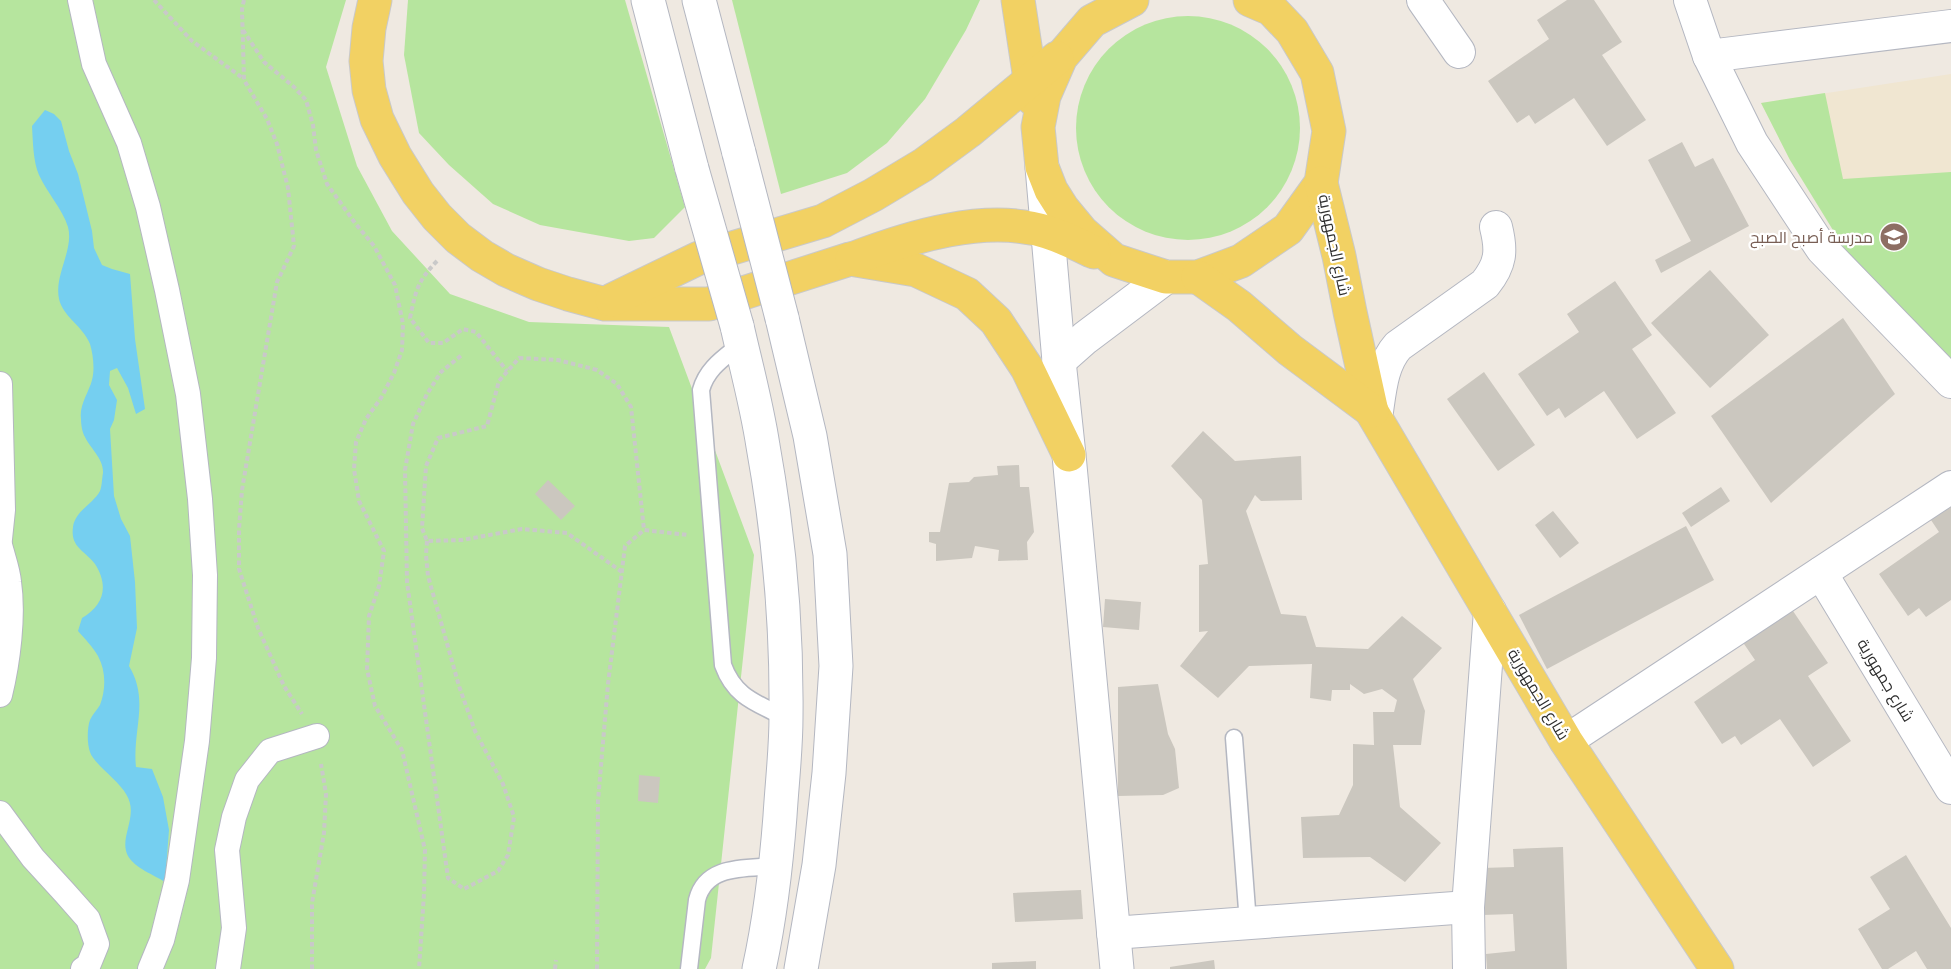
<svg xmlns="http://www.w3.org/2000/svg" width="1951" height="969" font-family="Raleway,Cairo,sans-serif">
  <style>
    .education { fill: #f0e6d1 }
    .green { fill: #b6e59e }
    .water { fill: #75cff0 }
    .building { fill: #cbc7bf }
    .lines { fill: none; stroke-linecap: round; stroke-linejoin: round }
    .service-casing { stroke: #b4b7c1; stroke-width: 19 }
    .pedestrian-casing { stroke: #b4b7c1; stroke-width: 26 }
    .minor-casing { stroke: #b4b7c1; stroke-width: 34 }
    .tertiary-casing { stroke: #b4b7c1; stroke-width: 35 }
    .secondary-casing { stroke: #b4b7c1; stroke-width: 35 }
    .primary-casing { stroke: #c9c9c9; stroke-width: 35 }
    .path { stroke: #c9c9c9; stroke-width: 4; stroke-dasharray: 4.5 3; stroke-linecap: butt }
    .service { stroke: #fff; stroke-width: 16 }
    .pedestrian { stroke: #fff; stroke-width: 24 }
    .minor { stroke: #fff; stroke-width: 32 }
    .tertiary { stroke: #fff; stroke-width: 33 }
    .secondary { stroke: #fff; stroke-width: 33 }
    .primary { stroke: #f2d163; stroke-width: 33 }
    .secondary-bridge-casing { stroke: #b4b7c1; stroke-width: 35; stroke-linecap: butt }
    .secondary-bridge { stroke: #fff; stroke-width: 33 }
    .labels { text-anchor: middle; stroke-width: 4.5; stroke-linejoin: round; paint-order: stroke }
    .education-label { font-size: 16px; fill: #785e54; stroke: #fff; text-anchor: end }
    .street-label { font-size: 16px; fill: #2e2e2e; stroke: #fff }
  </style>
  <rect width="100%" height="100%" fill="#efe9e1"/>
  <path class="education" d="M1951,74V365L1790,160L1761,103Z"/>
  <g class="green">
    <path d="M0,0H346L326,67L357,166L392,231L450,294L529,322L669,327L754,555L711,958L705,969H0Z"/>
    <path d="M408,0H625L685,207L654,238L629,241L540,225L493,204L449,165L419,133L404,55Z"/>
    <path d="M732,0H980L966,30L925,99L887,143L847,173L781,194Z"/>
    <circle cx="1188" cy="128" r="112"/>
    <path d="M1825,93L1843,179L1951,172V365L1885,315L1790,160L1761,103Z"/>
  </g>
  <path class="water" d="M45,110L54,114L61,121L69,151L78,174L92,231L94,248L102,265L112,269L130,274L135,339L145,409L136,414L128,388L117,368L110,371L109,385L117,400L114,420L110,429L114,496L121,519L130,536L135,582L137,628L129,666C150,701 132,730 136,767L152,769L163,797L169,830L165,882C154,875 135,868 128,856C118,837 140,816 126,794C119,781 93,763 90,752C87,744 87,728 90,720C92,715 97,710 100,705C106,689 106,671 98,656C93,647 85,639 78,631L82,618C104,605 109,586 95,564C86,551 70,548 73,527C75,511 93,504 100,491C102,486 102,478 103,473C104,459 90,448 85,437C82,432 81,424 81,419C79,405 89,392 92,380C95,369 93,354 90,344C83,326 63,317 59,299C54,275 74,250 68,227C62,208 47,193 39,175C33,161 33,142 32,126Z"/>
  <g class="building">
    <path d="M1567,0H1594L1622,42L1602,55L1646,120L1607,146L1574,98L1535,124L1529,115L1517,123L1488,81L1549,39L1537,20Z"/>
    <path d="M1682,142L1695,167L1713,158L1749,226L1661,273L1655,260L1691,241L1648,160Z"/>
    <path d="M1710,270L1769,335L1710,388L1651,323Z"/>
    <path d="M1615,281L1652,335L1632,349L1676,413L1637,439L1604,391L1565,418L1559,408L1547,416L1518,374L1579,332L1567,314Z"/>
    <path d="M1843,318L1895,394L1771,503L1711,416Z"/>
    <path d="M1484,372L1535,445L1498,471L1447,399Z"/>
    <path d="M1203,431L1235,461L1301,456L1302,500L1261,501L1255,495L1246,511L1281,614L1306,616L1316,647L1368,649L1402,616L1442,648L1413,679L1425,711L1421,745H1393L1400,807L1441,843L1405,882L1370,857L1303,858L1301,817L1339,815L1353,785V744L1374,745L1373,712H1394L1397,700L1382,689L1364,694L1350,684V690H1332L1331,701L1310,698L1312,664L1249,666L1218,698L1180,666L1208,631L1199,632V565L1208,564L1202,500L1171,466Z"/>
    <path d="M1019,465L1020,487H1029L1034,532L1027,542L1028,560L998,561L999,550L975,546L972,558L936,561V544L929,542V532H940L949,483L969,482L974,477L998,475L997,466Z"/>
    <path d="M548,480L575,506L561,520L535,494Z"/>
    <path d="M1721,487L1730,501L1691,527L1682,513Z"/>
    <path d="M1951,497V600L1926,617L1919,608L1908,616L1879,574L1939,532L1927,514Z"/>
    <path d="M1553,511L1579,543L1560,558L1535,525Z"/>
    <path d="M1686,526L1714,580L1547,669L1519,615Z"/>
    <path d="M1105,599L1141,602L1139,630L1103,627Z"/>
    <path d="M1791,608L1828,663L1808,676L1851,741L1813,767L1780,719L1741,745L1735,736L1722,744L1694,702L1755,660L1742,641Z"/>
    <path d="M1158,684L1168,734L1175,749L1179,788L1163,795L1118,796V687Z"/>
    <path d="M639,775L660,777L658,803L638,801Z"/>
    <path d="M1563,847L1567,969H1487L1486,954L1515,951L1513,914L1483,915L1482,868L1514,867L1513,849Z"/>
    <path d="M1906,855L1951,928V969H1927L1916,951L1888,969H1882L1858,929L1890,909L1870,877Z"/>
    <path d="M1081,890L1083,919L1015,922L1013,893Z"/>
    <path d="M1214,960L1215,969H1170V967Z"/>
    <path d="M1036,961V969H992V963Z"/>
  </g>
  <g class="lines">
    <g class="service-casing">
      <g id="service">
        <path d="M741,344C724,358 707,368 701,390L723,665C735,698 757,703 786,718"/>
        <path d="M1234,738L1248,923"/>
        <path d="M689,969L697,900C706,864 746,869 776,866"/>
      </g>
    </g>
    <g class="pedestrian-casing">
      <g id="pedestrian">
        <path d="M80,0L94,64L129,143L148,207L167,290L188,394L200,499L205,575L204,658L197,741L177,880L162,940L150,969"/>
        <path d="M0,384L3,510L0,539"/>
        <path d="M0,545C3,557 8,570 9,582C14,616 8,662 0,695"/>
        <path d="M0,813L33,858L65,893L88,919L97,944L88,966L83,969"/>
        <path d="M228,969L234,928L227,850L234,817L247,780L270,751L317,736"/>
      </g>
    </g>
    <g class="minor-casing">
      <g id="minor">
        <path d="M1423,0L1459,52"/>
        <path d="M1690,0L1709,56L1752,143L1822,249L1951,382"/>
        <path d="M1709,56L1951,26"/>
        <path d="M1376,418C1380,393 1381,365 1398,346L1485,284C1501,264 1502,251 1496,227"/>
        <path d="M1821,573L1951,788"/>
        <path d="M1566,741L1951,487"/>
        <path d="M1113,933L1468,907"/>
        <path d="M1469,969L1468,907L1490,611"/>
      </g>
    </g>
    <g class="tertiary-casing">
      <g id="tertiary">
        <path d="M1042,167L1059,361L1069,455L1117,969"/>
        <path d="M1059,361L1085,338L1166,277"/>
      </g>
    </g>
    <g class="secondary-casing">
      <g id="secondary">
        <path d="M648,0L692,169"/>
        <path d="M699,0L739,153"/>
        <path d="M782,318L810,436L830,554L836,666L829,773L819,865L801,969"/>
        <path d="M737,326C746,366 757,406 763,446C779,535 787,627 786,717C786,750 782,783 780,816C776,868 770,919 759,969"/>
      </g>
    </g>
    <g class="primary-casing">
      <g id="primary">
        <path d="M375,0L369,28L366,61L369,90L377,119L395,156L418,193L437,217L458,238L482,256L506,270L538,284L568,294L605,304H709L850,259L916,270L967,294L996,321L1027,368L1069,455"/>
        <path d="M1018,0L1033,99"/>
        <path d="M1132,0L1092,21L1061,57L1044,96L1038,127L1042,167L1051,190L1063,209L1082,232L1114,260L1166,277H1198L1241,261L1288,229L1321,183L1329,131L1317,73L1292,31L1271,9L1250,0"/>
        <path d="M1321,183L1339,256L1350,312L1372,412L1566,741L1717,969"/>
        <path d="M852,259C909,237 986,213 1047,232C1063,237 1079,245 1094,252"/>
        <path d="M1198,277L1239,306L1290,350L1372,411"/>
        <path d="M612,300L699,258L823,221L873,195L923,165L968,132L1057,58"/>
      </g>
    </g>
    <g class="path">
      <path d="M154,0L192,41L244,79"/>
      <path d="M244,0L242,9L244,80L267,119L277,144L288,188L294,246L277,282L266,347L242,490L239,529V569L258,628L284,686L302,714"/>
      <path d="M243,30L264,62L294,87L306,100L313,125L316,150L327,184L355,223L374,246L395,285L403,324L402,350L394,373L381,398L366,419L356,442L354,469L359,501L384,551L379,586L369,616L367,669L375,706L402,750L425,850L424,894L419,969"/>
      <path d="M437,261C417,282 416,290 410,318L429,343H443L463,329L476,332L507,371"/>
      <path d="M427,541L426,555L428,576L459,686L475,731L503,784L514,817L508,855L498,871L464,889L448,878L407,582L405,470L413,424L427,394L441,372L463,354"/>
      <path d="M622,572L567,533L522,529L462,540L427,541L422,528L426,466L438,438L487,426L499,381L519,358L558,360L597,370L617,384L631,407L644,530"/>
      <path d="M312,969V903L324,833L326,794L321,764"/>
      <path d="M555,969L556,960"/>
      <path d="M597,969L598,801L608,684L625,546L644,530L688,535"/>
    </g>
    <use href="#service" class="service"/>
    <use href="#pedestrian" class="pedestrian"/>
    <use href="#minor" class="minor"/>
    <use href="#tertiary" class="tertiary"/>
    <use href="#secondary" class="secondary"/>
    <use href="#primary" class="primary"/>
    <g class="secondary-bridge-casing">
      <g id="secondary-bridge">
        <path d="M739,153L782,318"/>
        <path d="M692,169L737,326"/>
      </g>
    </g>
    <use href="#secondary-bridge" class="secondary-bridge"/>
  </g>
  <defs>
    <g id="school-disc" transform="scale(1.5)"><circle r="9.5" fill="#8d6e63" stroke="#fff"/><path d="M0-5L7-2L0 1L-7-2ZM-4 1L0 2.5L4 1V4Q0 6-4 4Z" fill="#fff"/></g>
  </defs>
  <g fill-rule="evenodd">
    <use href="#school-disc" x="1894" y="237"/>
  </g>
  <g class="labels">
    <g class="education-label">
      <text x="1873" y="243">مدرسة أصبح الصبح</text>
    </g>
    <g class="street-label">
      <text transform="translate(1335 245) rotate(78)" y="6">شارع الجمهورية</text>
      <text transform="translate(1886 680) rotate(59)" y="6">شارع جمهورية</text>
      <text transform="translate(1539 694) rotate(59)" y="6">شارع الجمهورية</text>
    </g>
  </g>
</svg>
